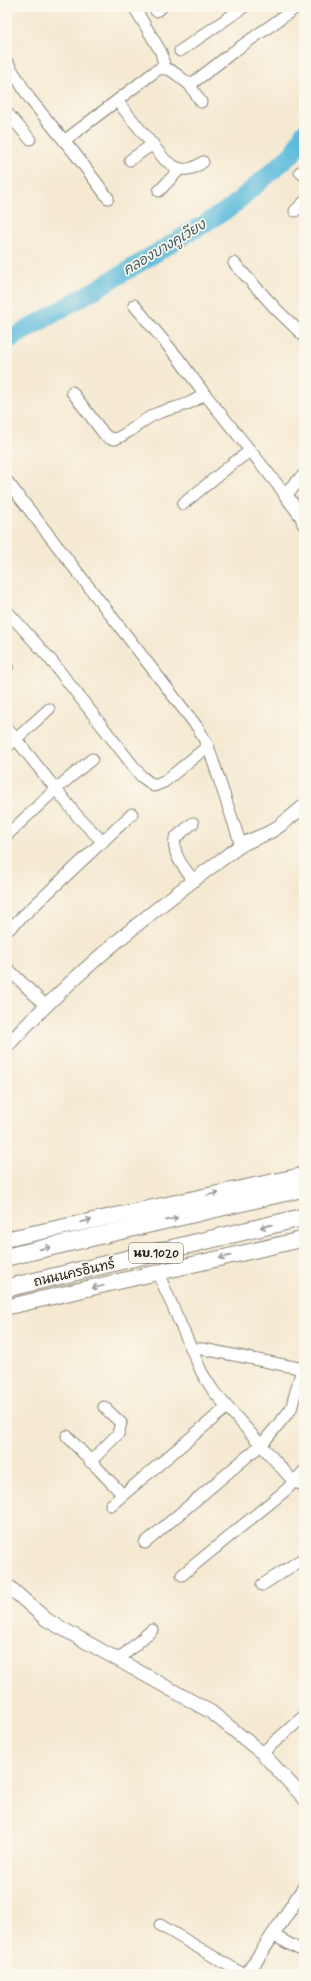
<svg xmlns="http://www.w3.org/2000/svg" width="311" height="1981" font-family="Mynerve,'Playpen Sans Thai',sans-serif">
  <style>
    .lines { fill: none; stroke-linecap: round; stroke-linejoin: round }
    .river { stroke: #5dbbdb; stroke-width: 18 }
    .minor-casing { stroke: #888277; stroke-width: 13 }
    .tertiary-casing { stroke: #888277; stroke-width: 15 }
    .secondary-casing { stroke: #888277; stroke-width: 17 }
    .primary-casing { stroke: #888277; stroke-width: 19 }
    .minor { stroke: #fff; stroke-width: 11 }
    .tertiary { stroke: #fff; stroke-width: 13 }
    .secondary { stroke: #fff; stroke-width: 15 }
    .primary { stroke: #fff; stroke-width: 17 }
    .oneway { stroke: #999 }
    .labels { text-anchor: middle; stroke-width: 3.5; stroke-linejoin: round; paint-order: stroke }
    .shield { fill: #fbf7ec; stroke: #5f5e5a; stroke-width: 1 }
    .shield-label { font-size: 12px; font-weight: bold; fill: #1c1c1c }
    .street-label { font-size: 13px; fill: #1c1c1c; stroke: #fbf7ec }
    .water-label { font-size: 14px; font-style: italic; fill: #365c68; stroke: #fbf7ec }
  </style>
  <rect width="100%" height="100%" fill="#fbf7ec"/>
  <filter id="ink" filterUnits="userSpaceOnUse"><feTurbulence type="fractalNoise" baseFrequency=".025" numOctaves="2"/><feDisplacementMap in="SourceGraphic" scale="8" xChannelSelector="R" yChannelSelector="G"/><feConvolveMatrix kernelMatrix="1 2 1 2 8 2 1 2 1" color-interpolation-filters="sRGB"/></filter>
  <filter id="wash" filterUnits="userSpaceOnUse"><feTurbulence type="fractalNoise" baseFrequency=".012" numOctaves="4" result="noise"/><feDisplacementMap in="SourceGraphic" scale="16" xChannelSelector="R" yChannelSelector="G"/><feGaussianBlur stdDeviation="0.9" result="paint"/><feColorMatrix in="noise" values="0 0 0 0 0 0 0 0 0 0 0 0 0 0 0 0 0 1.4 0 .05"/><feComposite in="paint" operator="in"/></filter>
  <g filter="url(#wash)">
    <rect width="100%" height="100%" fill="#f5e9d2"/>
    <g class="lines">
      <path class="river" d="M7,341L120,275L230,208L293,153L304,132"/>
    </g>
  </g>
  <g filter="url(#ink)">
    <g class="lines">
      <g class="minor-casing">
        <g id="minor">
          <path d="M134,7L161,52L165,69"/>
          <path d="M156,11L162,7"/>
          <path d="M180,51L244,7"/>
          <path d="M7,62L30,99L76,155L108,198"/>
          <path d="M189,84L201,102"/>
          <path d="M117,101L165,160C179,171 188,173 203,162"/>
          <path d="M7,113L30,139"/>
          <path d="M64,141L157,70C170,64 179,78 189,84L194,82L233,52L297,7"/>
          <path d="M130,160L153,144"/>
          <path d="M300,172L304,175"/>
          <path d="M159,191L179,170"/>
          <path d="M295,211L304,202"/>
          <path d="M234,263L276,309L304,336"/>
          <path d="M134,305L178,358L204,393L285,494"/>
          <path d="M72,392L104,434L109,438L115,439C130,434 142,419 158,413C173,407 192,406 204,393"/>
          <path d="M7,481L198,728L208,746L241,845"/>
          <path d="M183,504L232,464L250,451"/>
          <path d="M7,611L50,659L141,776L154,786L164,782L208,746"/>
          <path d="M7,667L8,666"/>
          <path d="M7,728L79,818L103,842"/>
          <path d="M7,747L49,709"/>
          <path d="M193,823L175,838C172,856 184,867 194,881"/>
          <path d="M7,835L56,789L92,759"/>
          <path d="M7,931L132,814"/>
          <path d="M7,968L45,1005"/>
          <path d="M158,1273L202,1373L214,1392L294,1482L304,1485"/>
          <path d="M192,1349H203L304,1369"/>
          <path d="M67,1436L122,1494"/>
          <path d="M90,1462L118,1434L121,1423L104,1407"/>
          <path d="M111,1505L227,1407"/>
          <path d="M145,1543L262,1444L291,1409L302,1369"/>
          <path d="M182,1575L286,1490L304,1471"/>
          <path d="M262,1585L304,1558"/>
          <path d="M119,1659L152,1630"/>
          <path d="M262,1753L304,1716"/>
          <path d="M160,1925L243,1974"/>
          <path d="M273,1935L304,1952"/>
        </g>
      </g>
      <g class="tertiary-casing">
        <g id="tertiary">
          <path d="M304,476L285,494L302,517L304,524"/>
          <path d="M7,1046C77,970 156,907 240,846C249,840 260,837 270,832C282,825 293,815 304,806"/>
          <path d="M7,1585L47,1620L211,1712L262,1753L304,1798"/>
          <path d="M247,1974L304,1888"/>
        </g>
      </g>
      <g class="secondary-casing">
        <g id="secondary">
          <path d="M7,1239L304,1175"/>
          <path d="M7,1307L304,1239"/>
        </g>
      </g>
      <g class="primary-casing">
        <g id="primary">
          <path d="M7,1257L304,1188"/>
          <path d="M7,1288L304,1217"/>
        </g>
      </g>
      <use href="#minor" class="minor"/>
      <use href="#tertiary" class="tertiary"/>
      <use href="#secondary" class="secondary"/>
      <use href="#primary" class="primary"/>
    </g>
    <defs><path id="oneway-shaft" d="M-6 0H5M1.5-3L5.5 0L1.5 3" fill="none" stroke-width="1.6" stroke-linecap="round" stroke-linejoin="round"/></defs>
    <g class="oneway">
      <use href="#oneway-shaft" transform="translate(213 1194) rotate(-12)"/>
      <use href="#oneway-shaft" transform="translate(172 1219) rotate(-13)"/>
      <use href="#oneway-shaft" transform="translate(86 1221) rotate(-13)"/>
      <use href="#oneway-shaft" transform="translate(266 1226) rotate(167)"/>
      <use href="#oneway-shaft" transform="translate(45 1248) rotate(-13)"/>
      <use href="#oneway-shaft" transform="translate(225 1257) rotate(167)"/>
      <use href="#oneway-shaft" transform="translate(98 1287) rotate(168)"/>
    </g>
  </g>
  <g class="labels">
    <rect class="shield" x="129" y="1243" width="54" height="20" rx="3"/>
    <g class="shield-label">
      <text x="156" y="1257">นบ.1020</text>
    </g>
    <g class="street-label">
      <text transform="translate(74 1272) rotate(-13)" y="5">ถนนนครอินทร์</text>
    </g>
    <g class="water-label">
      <text transform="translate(164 247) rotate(-31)" y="5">คลองบางคูเวียง</text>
    </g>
  </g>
  <rect width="311" height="1981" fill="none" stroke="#fbf7ec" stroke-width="24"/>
</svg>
